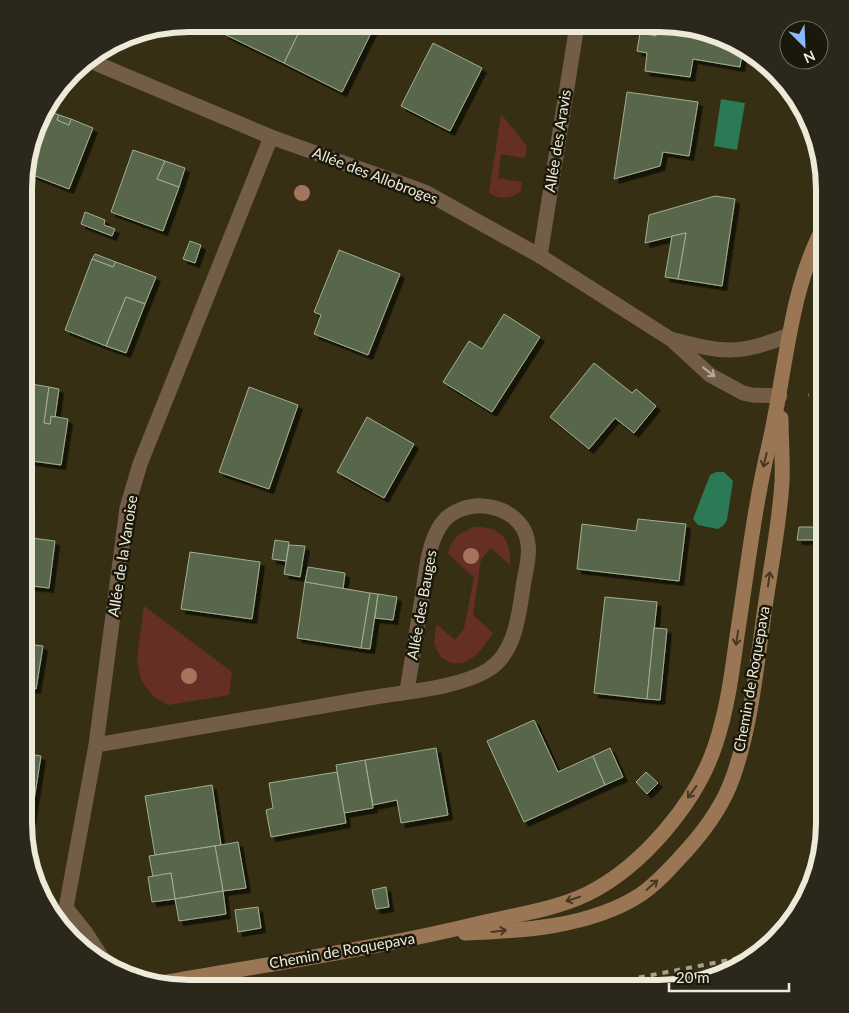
<svg xmlns="http://www.w3.org/2000/svg" width="849" height="1013" font-family="Lato,sans-serif">
  <style>
    .green { fill: #662f25 }
    .water { fill: #2b7955 }
    .building { fill: #59664b; stroke: #a1af91; filter: url(#shadow) }
    .lines { fill: none; stroke-linecap: round; stroke-linejoin: round }
    .path { stroke: #746e56; stroke-width: 3; stroke-dasharray: 1 4; stroke-linecap: butt }
    .street { stroke: #745d48; stroke-width: 15 }
    .secondary { stroke: #9a7654; stroke-width: 15 }
    .rail { stroke: #a5a08a; stroke-width: 4; stroke-dasharray: 6 6; stroke-linecap: butt }
    .tree { fill: #a4745d }
    .oneway { stroke: #b7ab98 }
    .oneway2 { stroke: #473825 }
    .labels { text-anchor: middle; stroke-width: 5; stroke-linejoin: round; paint-order: stroke }
    .street-label { font-size: 15px; fill: #eeead9; stroke: #1a170b }
    .rim { fill: none; stroke: #eeead9; stroke-width: 6 }
  </style>
  <defs>
    <filter id="shadow"><feDropShadow dx="4.5" dy="4.5" stdDeviation="0" flood-color="#0009"/></filter>
  </defs>
  <rect width="100%" height="100%" fill="#362f13"/>
  <g class="green">
    <path d="M501,114L527,146L525,158L501,154L498,178L522,182L521,191C511,199 500,200 489,193Z"/>
    <path d="M474,527C501,526 512,540 510,565L491,548L481,559L473,615L493,633C481,652 464,675 441,657L434,644L436,624L455,640L464,629L474,577L448,554C451,539 460,532 474,527Z"/>
    <path d="M144,606L232,672L229,695L168,705L153,696L141,680L137,659Z"/>
  </g>
  <g class="water">
    <path d="M721,99L745,103L737,150L714,146Z"/>
    <path d="M716,472H724L733,481L727,520L724,525L718,529L698,525L693,519L710,475Z"/>
  </g>
  <g class="building">
    <path d="M229,24H303L284,63L224,34Z"/>
    <path d="M303,24H365L373,29L342,92L284,63Z"/>
    <path d="M641,25H657L656,36L640,33Z"/>
    <path d="M657,25H682L743,48L740,67L693,59L690,77L645,71L647,53L637,51L640,33L656,36Z"/>
    <path d="M433,43L482,68L450,131L401,106Z"/>
    <path d="M627,92L698,102L689,156L663,152L660,166L614,179Z"/>
    <path d="M45,109L59,115L57,120L69,125L71,119L93,128L69,189L25,172Z"/>
    <path d="M59,115L71,119L69,125L57,120Z"/>
    <path d="M133,150L165,161L157,179L179,187L163,231L111,212Z"/>
    <path d="M165,161L185,168L179,187L157,179Z"/>
    <path d="M715,196L735,199L722,286L678,279L686,233L645,243L649,215Z"/>
    <path d="M85,212L105,220L104,225L115,229L112,236L81,224Z"/>
    <path d="M686,233L678,279L665,277L672,236Z"/>
    <path d="M190,241L201,245L195,263L183,259Z"/>
    <path d="M339,250L400,274L368,355L314,334L321,315L314,312Z"/>
    <path d="M95,254L116,262L113,267L92,259Z"/>
    <path d="M92,259L113,267L116,262L156,277L145,304L126,297L106,346L65,330Z"/>
    <path d="M126,297L145,304L126,353L106,346Z"/>
    <path d="M504,314L540,337L492,412L443,382L469,341L482,349Z"/>
    <path d="M594,363L632,393L636,389L656,406L634,433L615,418L589,449L550,417Z"/>
    <path d="M823,366L825,367V384L820,382Z"/>
    <path d="M25,383L49,387L44,423L50,424L51,416L68,419L61,465L25,460Z"/>
    <path d="M49,387L59,389L55,417L51,416L50,424L44,423Z"/>
    <path d="M249,387L298,405L269,489L219,472Z"/>
    <path d="M367,417L414,444L384,498L337,472Z"/>
    <path d="M638,519L686,524L679,581L577,569L582,524L636,531Z"/>
    <path d="M799,527H825V540H797Z"/>
    <path d="M24,537L55,541L49,588L24,585Z"/>
    <path d="M275,540L289,542L286,561L272,559Z"/>
    <path d="M289,545L305,546L300,577L284,574Z"/>
    <path d="M190,552L260,562L252,619L181,609Z"/>
    <path d="M308,567L345,573L343,589L305,582Z"/>
    <path d="M305,582L370,593L361,648L297,638Z"/>
    <path d="M370,593L378,594L370,649L361,648Z"/>
    <path d="M378,594L397,597L393,620L375,618Z"/>
    <path d="M605,597L657,602L647,699L594,693Z"/>
    <path d="M654,628L667,629L660,700L647,699Z"/>
    <path d="M24,644H28L24,666Z"/>
    <path d="M28,644L43,646L36,689L24,687Z"/>
    <path d="M534,720L558,772L593,756L605,785L524,822L487,741Z"/>
    <path d="M436,748L448,815L401,823L397,800L373,805L365,760Z"/>
    <path d="M610,748L623,777L605,785L593,756Z"/>
    <path d="M24,753L29,754L24,791Z"/>
    <path d="M29,754L41,756L31,819L24,818V791Z"/>
    <path d="M365,760L373,808L344,813L336,765Z"/>
    <path d="M337,772L346,823L271,837L266,810L273,808L269,783Z"/>
    <path d="M646,772L658,783L647,794L636,782Z"/>
    <path d="M212,785L221,845L155,855L145,796Z"/>
    <path d="M238,842L246,888L223,891L215,846Z"/>
    <path d="M215,846L223,891L175,899L171,873L153,877L149,856Z"/>
    <path d="M171,873L175,899L152,902L148,877Z"/>
    <path d="M386,887L389,907L376,909L372,890Z"/>
    <path d="M223,891L226,914L179,921L175,899Z"/>
    <path d="M258,907L261,928L238,932L235,910Z"/>
  </g>
  <g class="lines">
    <path class="path" d="M808,395H825"/>
    <g class="street">
      <path d="M88,60L271,137L425,192L540,256L672,340L710,375L743,393L752,395L780,396"/>
      <path d="M540,256L577,25"/>
      <path d="M674,340C724,353 741,355 789,335"/>
      <path d="M96,745C187,729 278,713 369,698C403,692 459,688 488,670C517,652 519,611 524,581C526,569 530,557 528,544C525,513 488,499 462,509C453,512 445,518 440,526C427,547 426,574 422,598C417,629 412,660 407,691"/>
      <path d="M66,908L86,933L106,964"/>
      <path d="M59,921L66,908L96,745L127,508L140,464L271,137"/>
    </g>
    <g class="secondary">
      <path d="M465,933C522,931 590,927 640,895C658,883 672,866 687,850C705,830 724,803 733,777C750,729 755,678 762,629C768,580 779,531 782,482C783,461 781,439 781,418"/>
      <path d="M162,983C269,964 379,948 485,922C519,914 556,909 587,894C642,867 696,803 715,746C727,711 732,673 737,636C747,573 754,508 769,445C786,372 789,290 825,224"/>
    </g>
    <path class="rail" d="M580,989L755,955"/>
  </g>
  <g class="tree">
    <circle cx="302" cy="193" r="8"/>
    <circle cx="471" cy="556" r="8"/>
    <circle cx="189" cy="676" r="8"/>
  </g>
  <defs><path id="oneway-shaft" d="M-6 0H5M1.5-3L5.5 0L1.5 3" fill="none" stroke-width="1.6" stroke-linecap="round" stroke-linejoin="round" transform="scale(1.25)"/></defs>
  <use class="oneway" href="#oneway-shaft" transform="translate(709 372) rotate(38)"/>
  <g class="oneway2">
    <use href="#oneway-shaft" transform="translate(765 460) rotate(103)"/>
    <use href="#oneway-shaft" transform="translate(769 579) rotate(-82)"/>
    <use href="#oneway-shaft" transform="translate(737 638) rotate(99)"/>
    <use href="#oneway-shaft" transform="translate(692 792) rotate(126)"/>
    <use href="#oneway-shaft" transform="translate(652 885) rotate(-41)"/>
    <use href="#oneway-shaft" transform="translate(573 899) rotate(162)"/>
    <use href="#oneway-shaft" transform="translate(499 931) rotate(-7)"/>
  </g>
  <g class="labels">
    <g class="street-label">
      <text transform="translate(558 141) rotate(-81)" y="5">Allée des Aravis</text>
      <text transform="translate(375 176) rotate(21)" y="5">Allée des Allobroges</text>
      <text transform="translate(123 556) rotate(-81)" y="5">Allée de la Vanoise</text>
      <text transform="translate(422 605) rotate(-80)" y="5">Allée des Bauges</text>
      <text transform="translate(752 679) rotate(-80)" y="5">Chemin de Roquepava</text>
      <text transform="translate(342 951) rotate(-10)" y="5">Chemin de Roquepava</text>
    </g>
  </g>
  <path d="M0 0H849V1013H0ZM189 32H659A157 157 0 0 1 816 189V823A157 157 0 0 1 659 980H189A157 157 0 0 1 32 823V189A157 157 0 0 1 189 32Z" fill="#2b281b" fill-rule="evenodd"/>
  <path class="rim" d="M189 32H659A157 157 0 0 1 816 189V823A157 157 0 0 1 659 980H189A157 157 0 0 1 32 823V189A157 157 0 0 1 189 32Z"/>
  <g transform="translate(804 45) rotate(156)"><circle r="24" fill="#1a170b" stroke="#6f6b5d"/>
  <path d="M0-4L9 19L0 12L-9 19Z" fill="#89bafc"/>
  <text y="-8" font-size="14" font-weight="bold" text-anchor="middle" fill="#eeead9">N</text>
  </g>
  <path d="M669 983v8h120v-8" fill="none" stroke="#eeead9" stroke-width="2.5"/>
  <text x="676" y="983" font-size="15" fill="#eeead9" stroke="#1a170b" stroke-width="4" paint-order="stroke">20 m</text>
</svg>
